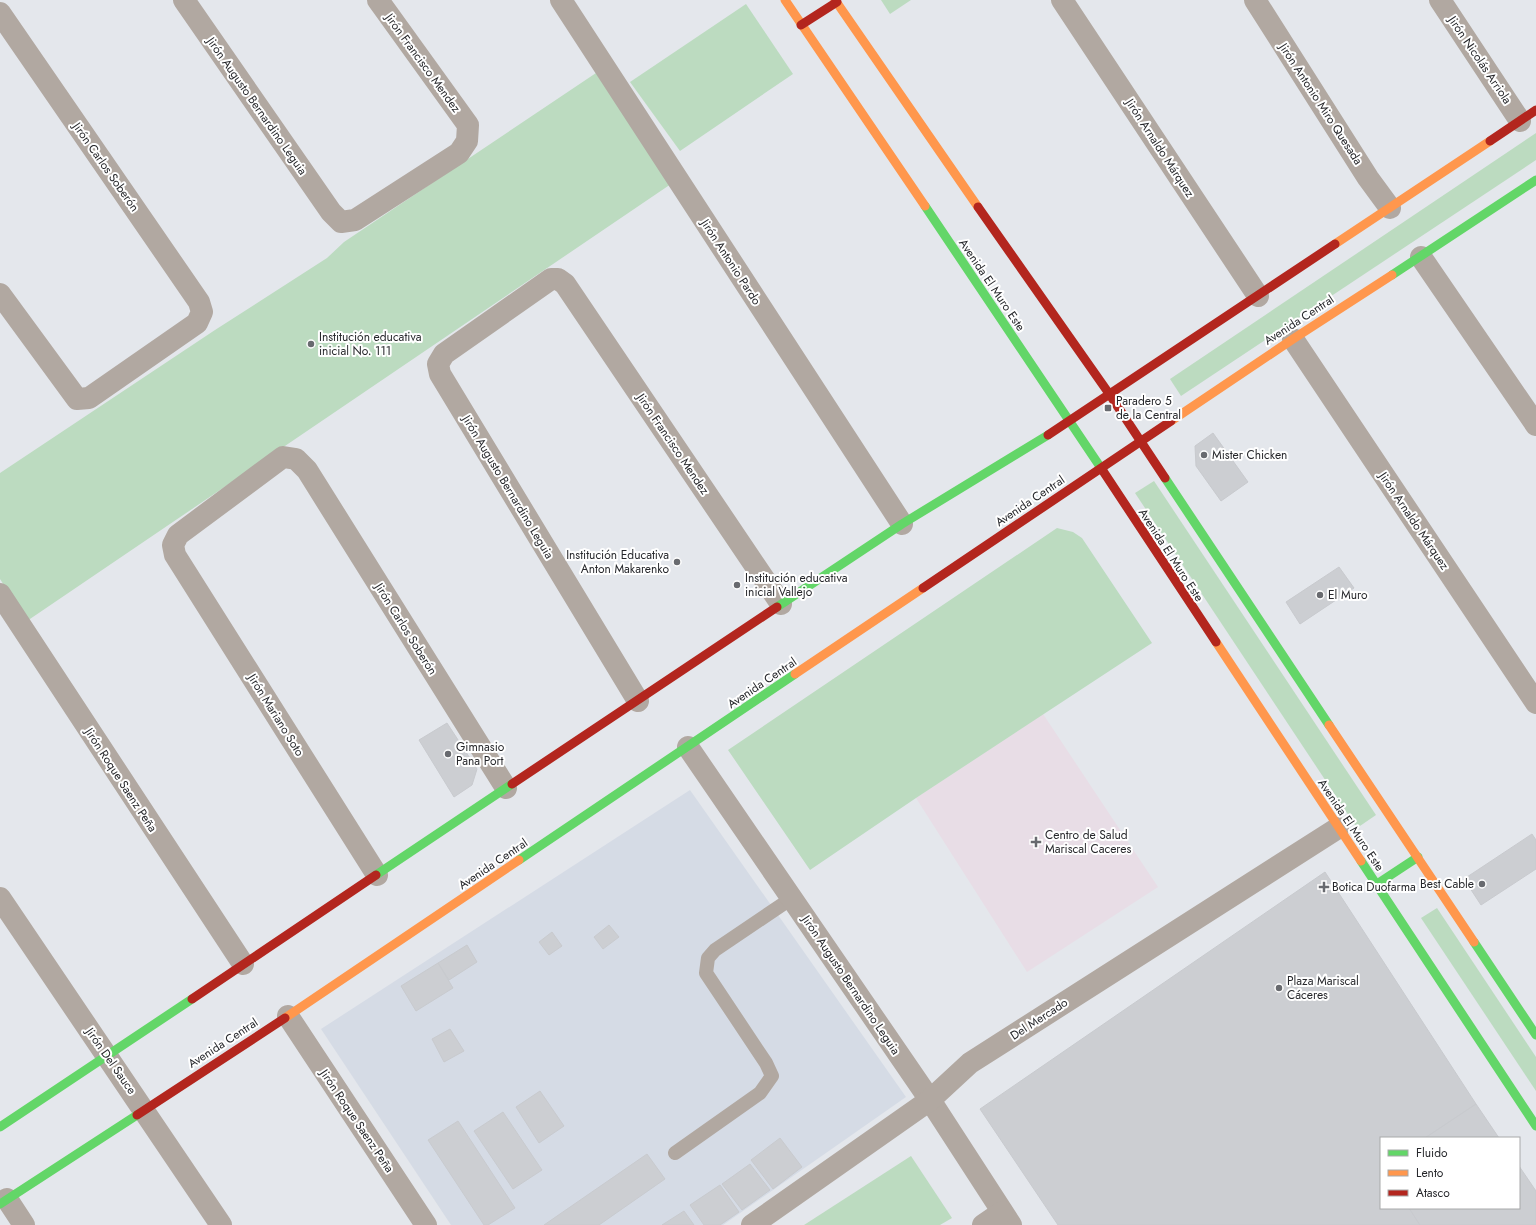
<svg xmlns="http://www.w3.org/2000/svg" width="1536" height="1225" font-family="Jost,sans-serif">
  <style>
    .built { fill: #d5dbe5 }
    .medical { fill: #e8dde6 }
    .green { fill: #bcdbc0 }
    .building { fill: #ccced2; stroke: #c8cace }
    .lines { fill: none; stroke-linecap: round; stroke-linejoin: round }
    .lane { stroke: #b1a8a1; stroke-width: 14 }
    .street { stroke: #b1a8a1; stroke-width: 22 }
    .fast { stroke: #63d668; stroke-width: 9 }
    .slow { stroke: #ff974d; stroke-width: 9 }
    .jam { stroke: #b3261e; stroke-width: 9 }
    .poi-dot { fill: #686a6f; stroke: #fff; stroke-width: 1.5 }
    .labels { text-anchor: middle; stroke-width: 4; stroke-linejoin: round; paint-order: stroke }
    .street-label { font-size: 12px; fill: #26272b; stroke: #fff }
    .poi-label { font-size: 12px; fill: #26272b; stroke: #fff; text-anchor: start }
  </style>
  <rect width="100%" height="100%" fill="#e4e7ec"/>
  <path class="built" d="M690,790L906,1097L723,1225H451L321,1029Z"/>
  <path class="medical" d="M1043,714L1158,887L1027,972L916,798Z"/>
  <g class="green">
    <path d="M881,0H911L890,14Z"/>
    <path d="M746,4L793,74L680,151L630,82Z"/>
    <path d="M596,73L671,184L27,621L0,579V473L215,330L327,258L344,242Z"/>
    <path d="M1536,133V160L1181,396L1170,379Z"/>
    <path d="M1154,481L1376,815L1357,828L1135,493Z"/>
    <path d="M1057,528L1073,532L1082,538L1152,643L916,798L810,870L728,750Z"/>
    <path d="M1437,908L1536,1057V1091L1421,918Z"/>
    <path d="M911,1156L952,1218L940,1225H804Z"/>
  </g>
  <g class="building">
    <path d="M1213,433L1248,482L1221,501L1196,466L1195,446Z"/>
    <path d="M1339,567L1354,588L1300,624L1286,602Z"/>
    <path d="M447,723L477,769L472,785L454,797L419,740Z"/>
    <path d="M1532,834L1536,840V869L1481,905L1464,879Z"/>
    <path d="M1325,872L1476,1104L1425,1138H1381V1208H1409L1420,1225H1058L980,1109Z"/>
    <path d="M609,925L619,937L603,949L594,937Z"/>
    <path d="M552,932L562,946L549,955L539,942Z"/>
    <path d="M467,945L477,962L449,980L438,963Z"/>
    <path d="M438,963L453,988L416,1011L401,986Z"/>
    <path d="M450,1029L464,1051L444,1062L432,1039Z"/>
    <path d="M540,1091L564,1126L539,1143L516,1107Z"/>
    <path d="M1476,1104L1499,1138H1425Z"/>
    <path d="M503,1112L542,1170L513,1189L474,1131Z"/>
    <path d="M458,1121L515,1208L488,1225H484L428,1140Z"/>
    <path d="M780,1138L802,1167L773,1189L751,1160Z"/>
    <path d="M647,1154L665,1179L599,1225H544Z"/>
    <path d="M750,1164L770,1190L742,1210L722,1184Z"/>
    <path d="M1519,1166L1536,1191V1225H1420L1409,1208H1519Z"/>
    <path d="M720,1185L739,1212L720,1225H704L690,1205Z"/>
    <path d="M684,1211L694,1225H662Z"/>
  </g>
  <g class="lines">
    <path class="lane" d="M675,1153L760,1093L772,1076L766,1063L706,973L708,958L715,950L792,898"/>
    <g class="street">
      <path d="M184,0L331,212L341,222L355,220L459,153L467,141L468,125L378,0"/>
      <path d="M561,0L902,524"/>
      <path d="M1062,0L1258,296"/>
      <path d="M1255,0L1368,178L1390,208"/>
      <path d="M1440,0L1520,121"/>
      <path d="M0,13L199,302L202,312L197,323L89,398L77,399L0,294"/>
      <path d="M1421,257L1536,425"/>
      <path d="M1293,339L1536,703"/>
      <path d="M0,594L243,964"/>
      <path d="M638,701L440,374L438,364L444,354L551,279H558L565,284L781,604"/>
      <path d="M688,747L930,1100L1011,1225"/>
      <path d="M377,875L175,555L173,545L178,535L283,457L296,459L307,470L506,788"/>
      <path d="M0,898L221,1225"/>
      <path d="M288,1016L426,1225"/>
      <path d="M7,1199L24,1225"/>
      <path d="M752,1225L930,1100L970,1063L1338,828"/>
      <path d="M983,1225L1002,1212"/>
    </g>
    <g class="fast">
      <path d="M925,206L1103,471"/>
      <path d="M1392,275L1536,180"/>
      <path d="M1165,478L1329,725"/>
      <path d="M777,607L902,524L1048,435"/>
      <path d="M519,860L795,674"/>
      <path d="M1361,861L1536,1126"/>
      <path d="M376,875L512,784"/>
      <path d="M1377,884L1418,857"/>
      <path d="M1474,942L1536,1035"/>
      <path d="M0,1127L192,999"/>
      <path d="M0,1204L137,1115"/>
    </g>
    <g class="slow">
      <path d="M785,0L925,206"/>
      <path d="M835,0L978,207"/>
      <path d="M1335,244L1490,141"/>
      <path d="M1171,421L1293,339L1392,275"/>
      <path d="M1216,642L1361,861"/>
      <path d="M795,674L923,588"/>
      <path d="M1329,725L1474,942"/>
      <path d="M285,1018L519,860"/>
    </g>
    <g class="jam">
      <path d="M801,25L837,2"/>
      <path d="M1490,141L1536,110"/>
      <path d="M978,207L1110,395L1165,478"/>
      <path d="M1048,435L1335,244"/>
      <path d="M1103,471L1216,642"/>
      <path d="M923,588L1171,421"/>
      <path d="M512,784L777,607"/>
      <path d="M192,999L376,875"/>
      <path d="M137,1115L285,1018"/>
    </g>
  </g>
  <g class="poi-dot">
    <circle cx="311" cy="344" r="4"/>
    <rect x="1104" y="404" width="8" height="8" rx="2"/>
    <circle cx="1204" cy="455" r="4"/>
    <circle cx="677" cy="562" r="4"/>
    <circle cx="737" cy="585" r="4"/>
    <circle cx="1320" cy="595" r="4"/>
    <circle cx="448" cy="754" r="4"/>
    <path d="M1034 836h4v4h4v4h-4v4h-4v-4h-4v-4h4z"/>
    <circle cx="1482" cy="884" r="4"/>
    <path d="M1322 881h4v4h4v4h-4v4h-4v-4h-4v-4h4z"/>
    <circle cx="1279" cy="988" r="4"/>
  </g>
  <g class="labels">
    <g class="street-label">
      <text transform="translate(1480 60) rotate(56)" y="4">Jirón Nicolás Arriola</text>
      <text transform="translate(423 63) rotate(54)" y="4">Jirón Francisco Mendez</text>
      <text transform="translate(1321 104) rotate(57)" y="4">Jirón Antonio Miro Quesada</text>
      <text transform="translate(257 106) rotate(55)" y="4">Jirón Augusto Bernardino Leguia</text>
      <text transform="translate(1160 148) rotate(57)" y="4">Jirón Arnaldo Márquez</text>
      <text transform="translate(106 167) rotate(55)" y="4">Jirón Carlos Soberón</text>
      <text transform="translate(731 262) rotate(57)" y="4">Jirón Antonio Pardo</text>
      <text transform="translate(992 285) rotate(56)" y="4">Avenida El Muro Este</text>
      <text transform="translate(1299 320) rotate(-33)" y="4">Avenida Central</text>
      <text transform="translate(673 444) rotate(56)" y="4">Jirón Francisco Mendez</text>
      <text transform="translate(508 487) rotate(59)" y="4">Jirón Augusto Bernardino Leguia</text>
      <text transform="translate(1030 501) rotate(-34)" y="4">Avenida Central</text>
      <text transform="translate(1414 521) rotate(56)" y="4">Jirón Arnaldo Márquez</text>
      <text transform="translate(1171 555) rotate(57)" y="4">Avenida El Muro Este</text>
      <text transform="translate(406 629) rotate(58)" y="4">Jirón Carlos Soberón</text>
      <text transform="translate(762 683) rotate(-34)" y="4">Avenida Central</text>
      <text transform="translate(276 715) rotate(58)" y="4">Jirón Mariano Soto</text>
      <text transform="translate(121 780) rotate(57)" y="4">Jirón Roque Saenz Peña</text>
      <text transform="translate(1351 825) rotate(56)" y="4">Avenida El Muro Este</text>
      <text transform="translate(493 864) rotate(-34)" y="4">Avenida Central</text>
      <text transform="translate(851 985) rotate(56)" y="4">Jirón Augusto Bernardino Leguia</text>
      <text transform="translate(1039 1019) rotate(-33)" y="4">Del Mercado</text>
      <text transform="translate(223 1043) rotate(-33)" y="4">Avenida Central</text>
      <text transform="translate(111 1061) rotate(55)" y="4">Jirón Del Sauce</text>
      <text transform="translate(357 1121) rotate(56)" y="4">Jirón Roque Saenz Peña</text>
    </g>
    <g class="poi-label">
      <text x="319" y="341">Institución educativa<tspan x="319" dy="14">inicial No. 111</tspan></text>
      <text x="1116" y="405">Paradero 5<tspan x="1116" dy="14">de la Central</tspan></text>
      <text x="1212" y="459">Mister Chicken</text>
      <text x="669" y="559" text-anchor="end">Institución Educativa<tspan x="669" dy="14">Anton Makarenko</tspan></text>
      <text x="745" y="582">Institución educativa<tspan x="745" dy="14">inicial Vallejo</tspan></text>
      <text x="1328" y="599">El Muro</text>
      <text x="456" y="751">Gimnasio<tspan x="456" dy="14">Pana Port</tspan></text>
      <text x="1045" y="839">Centro de Salud<tspan x="1045" dy="14">Mariscal Caceres</tspan></text>
      <text x="1474" y="888" text-anchor="end">Best Cable</text>
      <text x="1332" y="891">Botica Duofarma</text>
      <text x="1287" y="985">Plaza Mariscal<tspan x="1287" dy="14">Cáceres</tspan></text>
    </g>
  </g>
  <rect x="1380" y="1137" width="140" height="72" fill="#ffffff" stroke="#a8a9aa"/>
  <rect x="1388" y="1150" width="20" height="6" fill="#63d668" stroke="#a8a9aa"/>
  <text x="1416" y="1157" font-size="12" fill="#26272b">Fluido</text>
  <rect x="1388" y="1170" width="20" height="6" fill="#ff974d" stroke="#a8a9aa"/>
  <text x="1416" y="1177" font-size="12" fill="#26272b">Lento</text>
  <rect x="1388" y="1190" width="20" height="6" fill="#b3261e" stroke="#a8a9aa"/>
  <text x="1416" y="1197" font-size="12" fill="#26272b">Atasco</text>
</svg>
